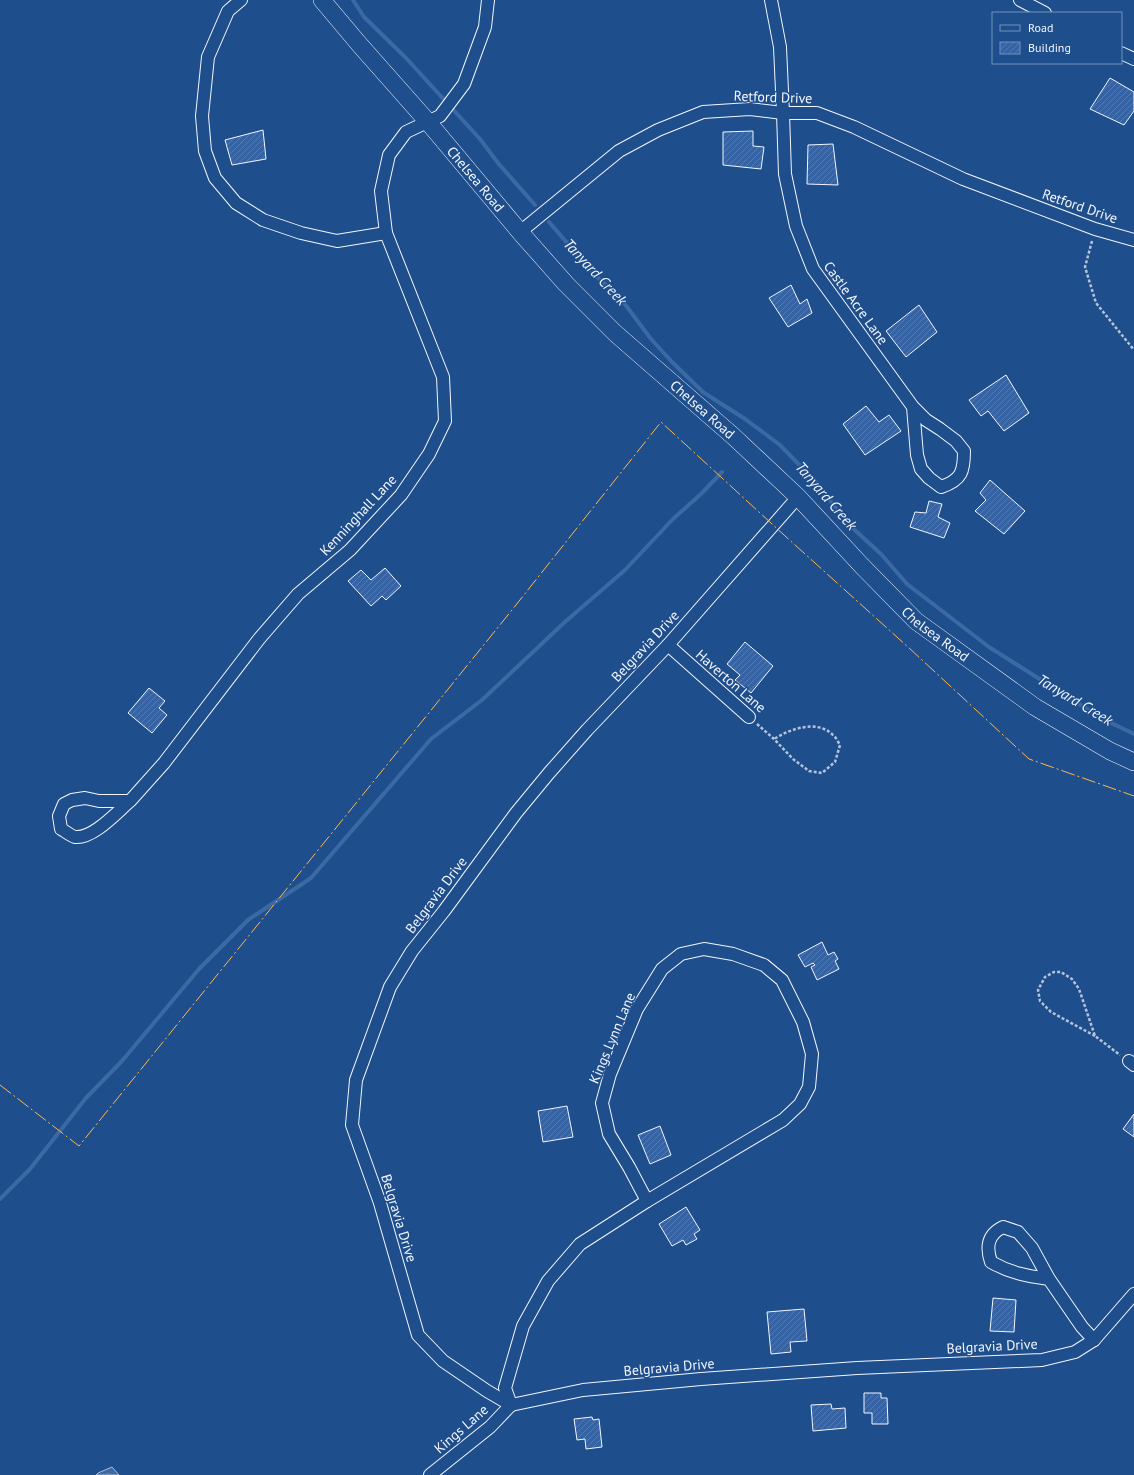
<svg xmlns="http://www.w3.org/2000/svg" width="1134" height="1475" font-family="'PT Sans',sans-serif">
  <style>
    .water { fill: url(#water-ripples); stroke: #a8bbd7 }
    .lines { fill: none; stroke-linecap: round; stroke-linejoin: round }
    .stream { stroke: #3b69a3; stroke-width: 4 }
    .building { fill: url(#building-hatch); stroke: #f2f6ff }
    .street-casing { stroke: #f2f6ff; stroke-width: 14 }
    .secondary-casing { stroke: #f2f6ff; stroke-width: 18 }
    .path { stroke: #b3c4dc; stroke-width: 2.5; stroke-dasharray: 3 2; stroke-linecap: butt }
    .street { stroke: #1f4e8c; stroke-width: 12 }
    .secondary { stroke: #1f4e8c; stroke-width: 17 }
    .power { stroke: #ffb74d; stroke-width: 1; stroke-dasharray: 14 3 2 3; stroke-linecap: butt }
    .labels { text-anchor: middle; stroke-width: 3; stroke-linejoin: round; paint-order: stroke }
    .street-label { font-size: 14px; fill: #f2f6ff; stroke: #1f4e8c }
    .water-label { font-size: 15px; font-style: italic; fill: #f2f6ff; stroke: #1f4e8c }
  </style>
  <defs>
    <pattern id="water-ripples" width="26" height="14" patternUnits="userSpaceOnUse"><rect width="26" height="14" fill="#3b69a3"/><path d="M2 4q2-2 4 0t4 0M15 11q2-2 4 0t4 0" fill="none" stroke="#587fb1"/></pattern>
    <pattern id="building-hatch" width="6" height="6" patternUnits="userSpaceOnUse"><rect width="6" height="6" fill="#3563a3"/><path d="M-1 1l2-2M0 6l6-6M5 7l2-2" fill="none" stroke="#537ab1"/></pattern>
  </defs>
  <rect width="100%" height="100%" fill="#1f4e8c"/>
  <path class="water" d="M112,1467L119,1475H96L98,1473Z"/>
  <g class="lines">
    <g class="stream">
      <path d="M353,0L364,17L406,58L480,139L498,163L535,205"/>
      <path d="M549,222L594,274L621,299L651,339L673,363L703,392L745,419L780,445L818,484L846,522L881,554L907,584L989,647L1103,719L1134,734"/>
      <path d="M0,1199L30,1169L86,1098L122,1061L199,969L248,920L311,878L431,739L482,700L566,621L625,570L673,519L701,494L722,472"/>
    </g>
  </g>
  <g class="building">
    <path d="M1110,78L1134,92V111L1124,125L1090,109Z"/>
    <path d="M263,130L266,159L232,165L225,140Z"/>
    <path d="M753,131V146L764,147L761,169L723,165V132Z"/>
    <path d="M833,144L838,185L807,184L808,145Z"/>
    <path d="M791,285L800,304L807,299L812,313L788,327L769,298Z"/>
    <path d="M919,305L937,332L906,357L886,331Z"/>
    <path d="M1006,375L1029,413L1004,431L988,411L981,416L969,400Z"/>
    <path d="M866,406L879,422L889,415L901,431L865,455L843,424Z"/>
    <path d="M990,480L1025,511L1004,534L975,511L986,500L980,493Z"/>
    <path d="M929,501L942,504L938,517L950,523L944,538L910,527L915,512L926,513Z"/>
    <path d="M385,568L401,586L386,600L382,596L371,606L348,581L361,570L371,580Z"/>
    <path d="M745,642L773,666L751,693L735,680L740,675L727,664Z"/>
    <path d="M149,688L165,701L159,708L167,715L152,733L128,713Z"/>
    <path d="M822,942L828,955L834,952L838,959L835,961L839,969L817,980L811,967L815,965L813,963L805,967L798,955Z"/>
    <path d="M567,1106L573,1137L543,1142L538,1111Z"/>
    <path d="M1134,1114V1137L1123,1129Z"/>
    <path d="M660,1126L671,1155L650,1164L638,1135Z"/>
    <path d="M686,1207L700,1230L694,1234L697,1239L686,1245L683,1240L672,1246L659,1224Z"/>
    <path d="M993,1298L1016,1300L1014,1332L990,1331Z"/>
    <path d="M804,1309L807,1341L790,1342L791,1352L771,1354L767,1312Z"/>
    <path d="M864,1393H881V1398H887L888,1424H872V1413H864Z"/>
    <path d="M831,1404L832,1409L845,1408L846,1428L813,1431L811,1405Z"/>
    <path d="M592,1417L593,1420L599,1419L602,1447L586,1449L585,1439L577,1440L574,1419Z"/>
  </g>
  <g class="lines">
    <g class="street-casing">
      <g id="street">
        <path d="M241,0L228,11L208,57L202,116L205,151L215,178L236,203L263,220L301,233L337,241L386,233"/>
        <path d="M771,0L780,47L783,113L785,174L796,226L813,269L913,407L917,455L921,469L929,478L941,487C962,480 964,471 964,451L956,441L940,429L926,420L913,407"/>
        <path d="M1020,0L1045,13"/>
        <path d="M1121,53L1134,59"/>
        <path d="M520,232L619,151L658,130L703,112L750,109L783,113H817L854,127L963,179L1095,229L1134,240"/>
        <path d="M798,497L668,645L587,730L549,773L516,813L444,911L412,951L390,987L356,1080L352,1125L380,1203L418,1335L443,1361L487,1391L511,1405L583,1390L701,1379L857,1368L1042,1360L1075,1352L1094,1340L1134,1294"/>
        <path d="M668,645L749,717"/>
        <path d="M130,801C117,812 93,839 75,837C71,836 65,831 61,829L59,816L64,804L72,800L85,798L99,801H130L164,763L259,639L298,594L350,550L401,495L429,454L445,421L443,377L386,233L381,191L389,155L406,132L440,116L464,84L485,27L488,0"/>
        <path d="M704,949L733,954L764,965L782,980L803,1022L812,1054L809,1087L800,1104L783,1120L647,1201L629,1167L609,1134L602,1103L610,1074L637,1009L662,969L681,954Z"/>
        <path d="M1129,1061L1134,1065"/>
        <path d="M1049,1279C1027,1276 1010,1273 991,1262C986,1247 987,1235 1003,1227L1018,1232L1032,1248L1049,1279L1082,1327L1094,1340"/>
        <path d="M511,1405L505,1388L523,1326L548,1281L580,1244L647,1201"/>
        <path d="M430,1475L490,1427L511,1405"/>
      </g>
    </g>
    <g class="secondary-casing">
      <g id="secondary">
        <path id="s1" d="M322,0L359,44L428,122L520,232L566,284L615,333L733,436L798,497L862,566L916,621L1035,707L1110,751L1134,762"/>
      </g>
    </g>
    <g class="path">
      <path d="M1092,241L1085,267L1096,303L1134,350"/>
      <path d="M757,724L774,739L793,759L809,771L822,773L835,762L840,745C838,742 836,737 833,735C817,719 790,729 774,739"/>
      <path d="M1095,1036L1051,1012L1040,1001L1038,990L1045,977L1054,972H1061L1072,979L1079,989L1095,1036L1120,1055"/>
    </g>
    <use href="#street" class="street"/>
    <use href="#secondary" class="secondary"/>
    <path class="power" d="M0,1085L79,1146L512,610L661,422L784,535L908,647L1029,759L1134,796"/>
  </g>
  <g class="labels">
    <g class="street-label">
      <text transform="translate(773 97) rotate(2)" y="5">Retford Drive</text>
      <text dy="5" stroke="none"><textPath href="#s1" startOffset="236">Chelsea Road</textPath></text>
      <text transform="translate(1080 206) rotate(19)" y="5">Retford Drive</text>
      <text transform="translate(856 303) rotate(54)" y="5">Castle Acre Lane</text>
      <text dy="5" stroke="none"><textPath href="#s1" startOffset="560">Chelsea Road</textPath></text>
      <text transform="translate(358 515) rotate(-47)" y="5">Kenninghall Lane</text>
      <text dy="5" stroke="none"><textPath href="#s1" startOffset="884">Chelsea Road</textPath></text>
      <text transform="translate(645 646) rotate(-47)" y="5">Belgravia Drive</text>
      <text transform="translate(731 681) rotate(41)" y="5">Haverton Lane</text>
      <text transform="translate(436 895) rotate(-53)" y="5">Belgravia Drive</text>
      <text transform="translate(612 1038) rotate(-67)" y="5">Kings Lynn Lane</text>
      <text transform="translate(399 1218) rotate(73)" y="5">Belgravia Drive</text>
      <text transform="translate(992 1346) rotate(-3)" y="5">Belgravia Drive</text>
      <text transform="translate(669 1367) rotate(-5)" y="5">Belgravia Drive</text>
      <text transform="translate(461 1429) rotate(-41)" y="5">Kings Lane</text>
    </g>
    <g class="water-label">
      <text transform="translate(595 272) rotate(47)" y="5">Tanyard Creek</text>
      <text transform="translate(826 496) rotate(49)" y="5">Tanyard Creek</text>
      <text transform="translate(1075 700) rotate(31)" y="5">Tanyard Creek</text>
    </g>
  </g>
  <rect x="992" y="12" width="130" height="52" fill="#1f4e8c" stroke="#7391ba"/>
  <rect x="1000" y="25" width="20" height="6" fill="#1f4e8c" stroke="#7391ba"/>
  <text x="1028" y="32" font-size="12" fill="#f2f6ff">Road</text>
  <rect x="1000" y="42" width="20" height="12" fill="url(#building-hatch)" stroke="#7391ba"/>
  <text x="1028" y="52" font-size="12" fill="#f2f6ff">Building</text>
</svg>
